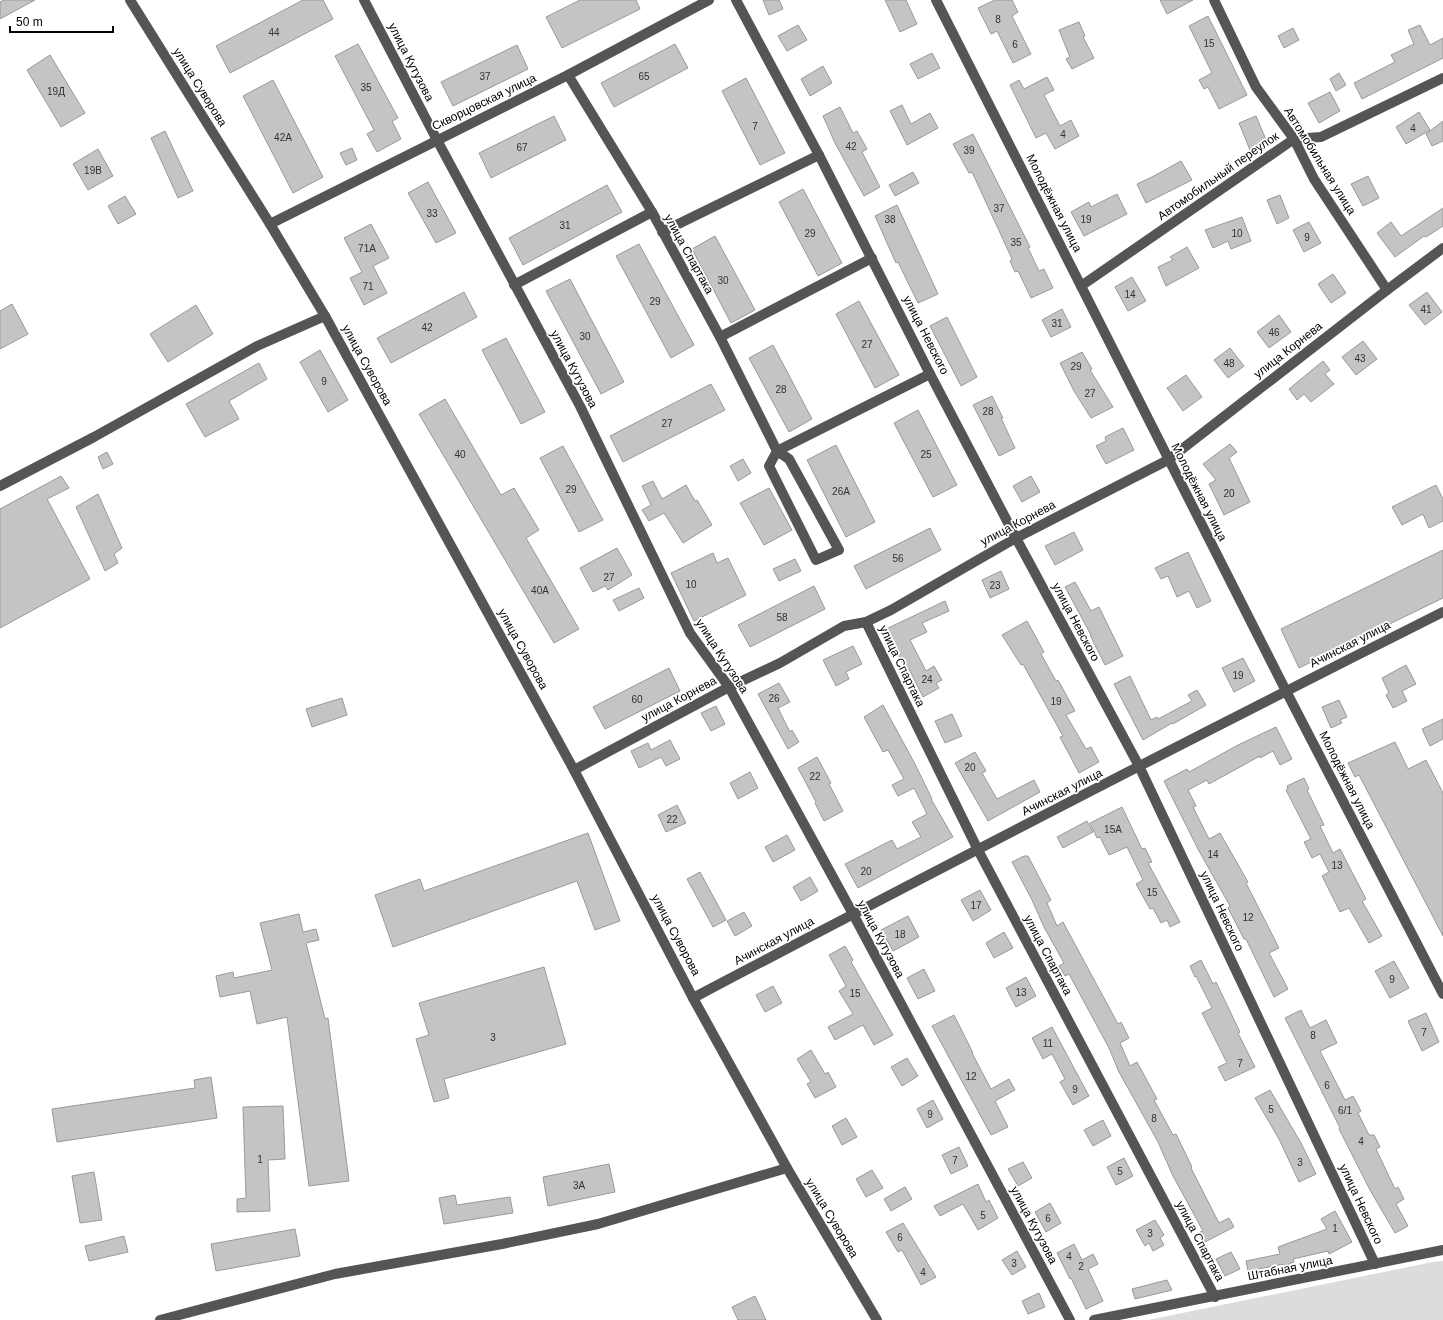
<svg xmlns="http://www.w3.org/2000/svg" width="1443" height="1320" font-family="Arial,sans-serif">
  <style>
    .green { fill: #dcdcdc }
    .building { fill: #c4c4c4; stroke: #999 }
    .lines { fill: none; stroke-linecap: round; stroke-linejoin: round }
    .minor { stroke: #555; stroke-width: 10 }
    .labels { text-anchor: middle; stroke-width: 3.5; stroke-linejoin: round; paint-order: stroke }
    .number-label { font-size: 10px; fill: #313131 }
    .street-label { font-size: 12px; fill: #000; stroke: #fff }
  </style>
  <rect width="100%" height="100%" fill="#fff"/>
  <path class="green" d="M1443,1261V1320H1148L1433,1262Z"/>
  <g class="building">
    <path d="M4,0H35L0,19V2Z"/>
    <path d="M303,0H323L333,19L230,73L216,46Z"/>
    <path d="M580,0H636L640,9L562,48L546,17Z"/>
    <path d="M763,0H779L783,9L769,15Z"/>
    <path d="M885,0H906L917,24L900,32Z"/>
    <path d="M995,0H1012L1018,12L1012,16L1031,54L1013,63L997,31L991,34L978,8Z"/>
    <path d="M1160,0H1193L1167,14Z"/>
    <path d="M1208,16L1247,95L1219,109L1208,87L1204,89L1199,80L1212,73L1189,26Z"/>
    <path d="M1079,22L1085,36L1083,37L1094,58L1072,69L1066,59L1070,57L1059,30Z"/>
    <path d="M798,25L807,40L787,51L778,36Z"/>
    <path d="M1420,25L1430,45L1443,38V58L1362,99L1354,83L1395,62L1391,55L1414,44L1408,30Z"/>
    <path d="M1293,28L1299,40L1284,48L1278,36Z"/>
    <path d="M358,44L398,118L392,121L401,139L377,152L367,134L374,130L335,56Z"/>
    <path d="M675,44L688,68L614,107L601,83Z"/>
    <path d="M517,45L528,69L453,106L441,82Z"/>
    <path d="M932,53L940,68L918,79L910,64Z"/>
    <path d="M50,55L85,113L61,127L27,70Z"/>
    <path d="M823,66L832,83L810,96L801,79Z"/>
    <path d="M1339,73L1346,85L1336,91L1330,79Z"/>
    <path d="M1047,77L1054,90L1044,95L1060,126L1071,120L1079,136L1055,149L1046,133L1036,138L1010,85L1019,80L1024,89Z"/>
    <path d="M746,78L785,153L760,165L722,91Z"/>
    <path d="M273,80L323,177L293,193L243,96Z"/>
    <path d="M1330,92L1340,111L1319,123L1308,103Z"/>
    <path d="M902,105L911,124L930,113L938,128L907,145L890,111Z"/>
    <path d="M840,107L853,133L857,131L867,149L862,152L880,187L864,196L835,143L823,116Z"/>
    <path d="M1419,112L1430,130L1406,144L1396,127Z"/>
    <path d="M554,116L566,140L491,178L479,153Z"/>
    <path d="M1256,116L1267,142L1250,150L1239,123Z"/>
    <path d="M1443,121V141L1432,146L1426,134Z"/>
    <path d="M165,131L193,191L178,198L151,138Z"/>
    <path d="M973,134L1030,247L1028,248L1039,271L1044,269L1053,288L1031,298L1018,271L1015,272L1010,261L1012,259L972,172L969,173L953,144Z"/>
    <path d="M352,148L357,160L346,165L340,153Z"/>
    <path d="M98,149L113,176L88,190L73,164Z"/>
    <path d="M1181,161L1192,180L1146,203L1137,184L1152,177Z"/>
    <path d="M913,172L919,183L895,196L889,185Z"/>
    <path d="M1368,176L1379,198L1363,206L1351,184Z"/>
    <path d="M428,182L456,233L436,243L408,193Z"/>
    <path d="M607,185L622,212L523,265L509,238Z"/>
    <path d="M803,189L842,263L818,276L779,202Z"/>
    <path d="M1117,194L1127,214L1084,236L1071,212L1089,202L1091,207Z"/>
    <path d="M1280,195L1289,218L1277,224L1267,200Z"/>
    <path d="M125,196L136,214L118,224L108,206Z"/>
    <path d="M897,205L938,294L918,303L898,262L896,263L875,216Z"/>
    <path d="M1443,208V226L1426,237L1424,236L1395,257L1377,233L1391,222L1401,236Z"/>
    <path d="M1242,217L1251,241L1231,249L1228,241L1213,248L1205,230Z"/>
    <path d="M1309,222L1321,243L1304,252L1293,230Z"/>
    <path d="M371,224L389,258L373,266L387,293L364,305L350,278L362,272L344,238Z"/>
    <path d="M715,236L755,310L731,323L692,249Z"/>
    <path d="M639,244L694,345L671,358L616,256Z"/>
    <path d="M1187,247L1199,268L1166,286L1158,267L1173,260L1170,257Z"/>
    <path d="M1333,274L1346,293L1331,303L1318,284Z"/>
    <path d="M1132,277L1146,301L1128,311L1115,287Z"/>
    <path d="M570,279L624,382L601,394L546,291Z"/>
    <path d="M464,292L477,317L391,363L377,338Z"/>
    <path d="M1427,292L1442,312L1425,325L1409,305Z"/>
    <path d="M859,301L899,375L875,388L836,314Z"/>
    <path d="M12,304L28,334L0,349V311Z"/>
    <path d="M196,305L213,334L168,362L150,334Z"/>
    <path d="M1062,309L1071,327L1051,337L1042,320Z"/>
    <path d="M1279,315L1291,332L1269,348L1257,332Z"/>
    <path d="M947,317L977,377L961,386L930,326Z"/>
    <path d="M506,338L545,412L521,424L482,350Z"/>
    <path d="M1363,341L1377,359L1356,375L1342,357Z"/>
    <path d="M773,345L812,419L789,432L749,358Z"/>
    <path d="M1230,348L1244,366L1228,378L1214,360Z"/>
    <path d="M320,350L348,400L328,412L300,362Z"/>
    <path d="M1082,352L1092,369L1090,370L1113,407L1091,418L1074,391L1060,363Z"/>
    <path d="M1323,361L1330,370L1325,374L1334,384L1311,402L1304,394L1297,400L1289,389Z"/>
    <path d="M259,363L267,379L229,401L239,419L205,437L186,404Z"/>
    <path d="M1186,375L1202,397L1183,411L1167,388Z"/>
    <path d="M711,384L725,410L623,462L610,436Z"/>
    <path d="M992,396L1003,418H1001L1015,448L999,456L973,405Z"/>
    <path d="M445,399L501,495L514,488L539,530L526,538L579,629L554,643L419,414Z"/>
    <path d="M918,410L957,485L933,497L894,423Z"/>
    <path d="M1123,428L1134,450L1106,464L1096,446L1106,441L1105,437Z"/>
    <path d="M1230,444L1237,452L1229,458L1250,502L1224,515L1209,484L1216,480L1203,464Z"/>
    <path d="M836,445L875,522L846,537L807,460Z"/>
    <path d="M563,446L603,520L579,532L540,458Z"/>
    <path d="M107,452L113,464L103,469L98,457Z"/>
    <path d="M743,459L751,473L738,481L730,466Z"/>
    <path d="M61,476L69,488L47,499L90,579L0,628V509Z"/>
    <path d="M1031,476L1040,492L1022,502L1013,486Z"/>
    <path d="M653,481L662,499L686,485L695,501L697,500L712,525L683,543L664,513L649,521L642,510L651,505L642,486Z"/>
    <path d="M1436,485L1443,499V521L1429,528L1423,514L1402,525L1392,507Z"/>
    <path d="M769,488L792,530L764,545L740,503Z"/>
    <path d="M98,494L122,548L114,554L118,563L105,571L76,507Z"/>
    <path d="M930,528L941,550L866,589L854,566Z"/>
    <path d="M1074,532L1083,550L1055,565L1045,546Z"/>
    <path d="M617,548L632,575L608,590L605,586L593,592L580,568Z"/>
    <path d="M1443,550V598L1299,668L1281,629Z"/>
    <path d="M1188,552L1211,601L1197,608L1189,591L1177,597L1168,576L1161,579L1155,568Z"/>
    <path d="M713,553L717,563L728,558L746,595L694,621L671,573Z"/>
    <path d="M795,559L801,571L779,581L773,569Z"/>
    <path d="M1001,571L1009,589L990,598L982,580Z"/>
    <path d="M1075,582L1091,611L1099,607L1123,656L1105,665L1090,635H1091L1065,587Z"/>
    <path d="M814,586L825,609L750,647L738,625Z"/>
    <path d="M639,588L644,598L619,611L613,600Z"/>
    <path d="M945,601L949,611L922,623L927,632L910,640L926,671L934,666L942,680L936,683L939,688L923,697L909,669L906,671L886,629Z"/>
    <path d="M1027,621L1044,652L1041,654L1056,681L1058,680L1075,711L1066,715L1086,749L1091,747L1099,762L1079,773L1060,737L1063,736L1023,664L1021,665L1002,635Z"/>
    <path d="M853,646L862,664L846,672L849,679L836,686L823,660Z"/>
    <path d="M1243,658L1255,681L1234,692L1222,668Z"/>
    <path d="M1406,665L1416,684L1402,691L1407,701L1393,708L1386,695L1389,693L1382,678Z"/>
    <path d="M669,668L680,691L605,729L593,707Z"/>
    <path d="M1130,676L1151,720L1157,717L1158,719L1192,701L1188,695L1197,690L1206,705L1173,724L1172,723L1143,740L1114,684Z"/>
    <path d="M779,683L790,702L778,708L790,732L792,730L799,742L788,749L758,694Z"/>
    <path d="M342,698L347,715L312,727L306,709Z"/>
    <path d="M1339,700L1347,717L1340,720L1342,723L1331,728L1322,707Z"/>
    <path d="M883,705L915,764L932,799H931L953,837L858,888L845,864L892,840L897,849L921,837L912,822L927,814L914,788L898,796L892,785L904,779L888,750L883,752L864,717Z"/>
    <path d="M716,706L725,724L711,731L701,713Z"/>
    <path d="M952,714L962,736L945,743L935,721Z"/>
    <path d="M1443,719V739L1430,746L1422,729Z"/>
    <path d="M1276,727L1292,759L1280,765L1273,751L1260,758V756L1209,784L1207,780L1188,790L1196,806L1193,807L1209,839L1220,833L1248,882L1246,883L1279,948L1269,953L1288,989L1274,997L1246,939H1244L1228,908L1230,906L1199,851L1164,781L1187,769L1189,772L1238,745Z"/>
    <path d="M670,740L680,759L666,766L661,757L639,768L631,751L648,743L651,750Z"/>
    <path d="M1395,742L1408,769L1426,760L1443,793V936L1359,775L1355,777L1348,763Z"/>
    <path d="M975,752L986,771L982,773L997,799L1034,780L1040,792L988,821L955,763Z"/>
    <path d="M817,757L831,783L829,784L843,811L824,821L815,803L816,802L798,768Z"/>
    <path d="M750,772L758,788L738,799L730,783Z"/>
    <path d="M1304,778L1309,789L1307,790L1324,825L1320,826L1333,853L1340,849L1366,899L1362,901L1382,936L1369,943L1349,908L1340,912L1322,876L1329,872L1320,854L1312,858L1304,842L1311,839L1286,790L1288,789L1287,786Z"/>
    <path d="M677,805L686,823L666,832L658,815Z"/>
    <path d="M1122,807L1142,849L1145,848L1152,862L1148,863L1180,922L1170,927L1167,920L1161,923L1153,908L1150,909L1136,884L1143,880L1127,847L1109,855L1100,837L1097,838L1090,823Z"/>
    <path d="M1087,821L1093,832L1063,848L1057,837Z"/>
    <path d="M588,833L620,921L595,930L577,881L393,947L375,895L420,879L424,891Z"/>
    <path d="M787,835L795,850L773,862L765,847Z"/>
    <path d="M1024,856H1028L1051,900L1047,903L1057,926L1063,922L1118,1024L1121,1022L1129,1038L1120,1043L1130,1066L1137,1062L1157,1099L1154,1100L1173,1135L1176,1134L1192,1167L1191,1168L1219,1223L1229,1218L1234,1227L1205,1242L1200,1232L1203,1231L1173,1176L1158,1142L1119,1072L1109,1048L1069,974L1065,976L1059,966L1064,963L1044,927L1032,900L1012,862Z"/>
    <path d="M700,872L726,920L713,927L687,879Z"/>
    <path d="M810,877L818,891L801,901L793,887Z"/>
    <path d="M980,890L991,910L973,921L961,900Z"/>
    <path d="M744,912L752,926L735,936L727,921Z"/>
    <path d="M299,914L303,932L316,929L319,940L306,943L325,1019L328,1018L349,1181L309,1186L287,1017L257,1024L250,991L220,997L216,976L233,972L234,978L272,970L260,923Z"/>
    <path d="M908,916L919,937L893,951L881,930Z"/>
    <path d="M1004,932L1013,948L994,958L986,943Z"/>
    <path d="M845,946L853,960L851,962L893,1035L874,1045L863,1025L835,1040L828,1027L853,1014L839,991L846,986L829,955Z"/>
    <path d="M1201,960L1213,984L1216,982L1240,1032L1238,1033L1255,1067L1225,1081L1218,1067L1227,1063L1202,1013L1212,1008L1196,976L1195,977L1190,966Z"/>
    <path d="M1394,961L1409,988L1390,998L1375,971Z"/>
    <path d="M544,967L566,1044L444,1079L449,1098L434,1102L416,1039L429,1035L419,1003Z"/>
    <path d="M924,969L935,991L918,999L907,978Z"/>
    <path d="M1026,977L1036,996L1016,1007L1006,988Z"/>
    <path d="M773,986L782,1003L765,1012L756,995Z"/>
    <path d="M1301,1010L1310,1028L1326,1020L1337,1043L1320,1051L1345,1100L1353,1096L1361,1111L1358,1113L1369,1135H1374L1380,1147L1376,1149L1395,1189L1398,1187L1404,1199L1396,1204L1408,1226L1395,1233L1370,1190L1339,1129L1340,1128L1285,1018Z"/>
    <path d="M1426,1013L1439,1042L1422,1051L1408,1021Z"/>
    <path d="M954,1015L973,1053H972L991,1089L1009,1079L1015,1090L995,1101L1008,1127L991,1135L932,1026Z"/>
    <path d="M1052,1027L1089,1096L1073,1105L1060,1082L1065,1079L1052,1054L1043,1059L1032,1038Z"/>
    <path d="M811,1050L825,1074L828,1072L836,1087L815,1098L807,1084L811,1082L797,1059Z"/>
    <path d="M907,1058L918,1076L902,1086L891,1067Z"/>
    <path d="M211,1077L217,1118L57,1142L52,1109L195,1088L194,1080Z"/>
    <path d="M1270,1090L1301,1143L1316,1174L1299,1182L1279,1139L1255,1098Z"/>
    <path d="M933,1100L943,1119L927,1128L917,1109Z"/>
    <path d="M283,1106L285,1159L268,1160L270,1211L237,1212V1199L246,1198L243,1107Z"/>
    <path d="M846,1118L857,1137L842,1145L832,1126Z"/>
    <path d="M1103,1120L1111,1136L1093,1146L1084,1130Z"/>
    <path d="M959,1147L968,1166L951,1174L942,1155Z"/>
    <path d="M1124,1158L1133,1176L1116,1185L1107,1167Z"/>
    <path d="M1023,1162L1032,1178L1018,1186L1008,1169Z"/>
    <path d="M609,1164L615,1192L548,1206L543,1177Z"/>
    <path d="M872,1170L883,1188L866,1197L856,1179Z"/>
    <path d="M94,1172L102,1220L80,1223L72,1176Z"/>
    <path d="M978,1184L986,1202L989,1200L998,1218L978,1230L963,1204L940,1216L934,1206Z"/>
    <path d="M905,1187L912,1199L891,1211L884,1199Z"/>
    <path d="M455,1195L457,1205L510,1197L513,1213L444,1224L439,1198Z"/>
    <path d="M1050,1203L1061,1223L1046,1232L1035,1212Z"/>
    <path d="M1335,1211L1352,1242L1329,1254L1328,1251L1293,1259L1294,1262L1284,1266V1264L1248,1271L1246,1261L1280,1254L1278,1247L1327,1229L1321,1219Z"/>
    <path d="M1155,1220L1164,1235L1160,1238L1164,1245L1153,1251L1149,1243L1145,1246L1136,1230Z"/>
    <path d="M903,1223L936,1277L921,1285L902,1250L898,1252L886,1232Z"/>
    <path d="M295,1229L300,1256L216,1271L211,1244Z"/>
    <path d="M124,1236L128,1252L89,1261L85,1246Z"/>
    <path d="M1074,1244L1082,1260L1093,1254L1098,1264L1088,1269L1103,1301L1086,1309L1071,1278L1070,1279L1057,1253Z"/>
    <path d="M1017,1251L1026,1267L1012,1275L1002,1260Z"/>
    <path d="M1231,1252L1240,1269L1225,1276L1216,1259Z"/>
    <path d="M1167,1280L1172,1290L1135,1299L1132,1289Z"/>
    <path d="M1039,1293L1045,1307L1028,1314L1022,1301Z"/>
    <path d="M755,1296L766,1320H738L732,1307Z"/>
  </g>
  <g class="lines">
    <g class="minor">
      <path d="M130,0L270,224L325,316L574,770L693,998L787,1168L877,1320"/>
      <path d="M364,0L437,140L580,406L690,633L729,687L853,914L1070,1320"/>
      <path d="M736,0L819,155L930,374L1016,538L1139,766L1375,1264"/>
      <path d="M936,0L1081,286L1286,691L1443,994"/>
      <path d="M1214,0L1256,87L1294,139L1314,179L1387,290"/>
      <path d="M568,75L652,212L720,337L777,451L789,459L839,550L816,560L769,466L777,451L930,374"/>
      <path d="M270,224L568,75L709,0"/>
      <path d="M662,232L819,155"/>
      <path d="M514,285L652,212"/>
      <path d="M1081,286L1294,139L1321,137L1443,78"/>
      <path d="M720,337L872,258"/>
      <path d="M0,486L94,437L257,346L325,316"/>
      <path d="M866,622L978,850L1215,1297"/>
      <path d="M574,770L729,687L780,663L844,626L866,622L891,610L1016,538L1168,460L1387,290L1443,248"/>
      <path d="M693,998C942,867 1192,738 1443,612"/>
      <path d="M160,1320L335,1274L502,1244L598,1224L787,1168"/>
      <path d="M1094,1320L1443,1250"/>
    </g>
  </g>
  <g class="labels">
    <g class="number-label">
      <text x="998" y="23">8</text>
      <text x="274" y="36">44</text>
      <text x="1209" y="47">15</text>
      <text x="1015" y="48">6</text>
      <text x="485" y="80">37</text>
      <text x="644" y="80">65</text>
      <text x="366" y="91">35</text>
      <text x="56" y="95">19Д</text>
      <text x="755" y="130">7</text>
      <text x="1413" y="132">4</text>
      <text x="1063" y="138">4</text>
      <text x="283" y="141">42А</text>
      <text x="851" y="150">42</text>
      <text x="522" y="151">67</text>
      <text x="969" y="154">39</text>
      <text x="93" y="174">19В</text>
      <text x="999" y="212">37</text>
      <text x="432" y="217">33</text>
      <text x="890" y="223">38</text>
      <text x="1086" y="223">19</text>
      <text x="565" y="229">31</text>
      <text x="810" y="237">29</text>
      <text x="1237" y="237">10</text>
      <text x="1307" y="241">9</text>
      <text x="1016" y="246">35</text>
      <text x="367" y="252">71А</text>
      <text x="723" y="284">30</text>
      <text x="368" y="290">71</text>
      <text x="1130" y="298">14</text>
      <text x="655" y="305">29</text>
      <text x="1426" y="313">41</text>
      <text x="1057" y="327">31</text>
      <text x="427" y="331">42</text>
      <text x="1274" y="336">46</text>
      <text x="585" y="340">30</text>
      <text x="867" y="348">27</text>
      <text x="1360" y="362">43</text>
      <text x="1229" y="367">48</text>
      <text x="1076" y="370">29</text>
      <text x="324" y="385">9</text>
      <text x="781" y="393">28</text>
      <text x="1090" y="397">27</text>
      <text x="988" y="415">28</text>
      <text x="667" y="427">27</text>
      <text x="460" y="458">40</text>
      <text x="926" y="458">25</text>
      <text x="571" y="493">29</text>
      <text x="841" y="495">26А</text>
      <text x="1229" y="497">20</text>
      <text x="898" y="562">56</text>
      <text x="609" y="581">27</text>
      <text x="691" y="588">10</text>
      <text x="995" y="589">23</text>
      <text x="540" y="594">40А</text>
      <text x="782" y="621">58</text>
      <text x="1238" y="679">19</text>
      <text x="927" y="683">24</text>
      <text x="774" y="702">26</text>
      <text x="637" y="703">60</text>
      <text x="1056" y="705">19</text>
      <text x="970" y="771">20</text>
      <text x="815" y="780">22</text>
      <text x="672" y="823">22</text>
      <text x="1113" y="833">15А</text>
      <text x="1213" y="858">14</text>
      <text x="1337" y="869">13</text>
      <text x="866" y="875">20</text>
      <text x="1152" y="896">15</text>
      <text x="976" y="909">17</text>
      <text x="1248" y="921">12</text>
      <text x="900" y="938">18</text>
      <text x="1392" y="983">9</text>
      <text x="1021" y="996">13</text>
      <text x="855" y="997">15</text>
      <text x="1424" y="1036">7</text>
      <text x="1313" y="1039">8</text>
      <text x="493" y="1041">3</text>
      <text x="1048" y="1047">11</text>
      <text x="1240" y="1067">7</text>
      <text x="971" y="1080">12</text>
      <text x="1327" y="1089">6</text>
      <text x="1075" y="1093">9</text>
      <text x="1271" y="1113">5</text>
      <text x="1345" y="1114">6/1</text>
      <text x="930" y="1118">9</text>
      <text x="1154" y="1122">8</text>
      <text x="1361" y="1145">4</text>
      <text x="260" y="1163">1</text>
      <text x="955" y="1164">7</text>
      <text x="1300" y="1166">3</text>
      <text x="1120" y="1175">5</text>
      <text x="579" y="1189">3А</text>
      <text x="983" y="1219">5</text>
      <text x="1048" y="1222">6</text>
      <text x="1335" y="1232">1</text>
      <text x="1150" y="1237">3</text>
      <text x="900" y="1241">6</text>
      <text x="1069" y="1260">4</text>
      <text x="1014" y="1267">3</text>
      <text x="1081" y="1270">2</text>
      <text x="923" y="1276">4</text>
    </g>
    <g class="street-label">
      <text transform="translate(411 62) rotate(63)" y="4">улица Кутузова</text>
      <text transform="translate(200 87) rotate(58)" y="4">улица Суворова</text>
      <text transform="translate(484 102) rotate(-26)" y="4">Скворцовская улица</text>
      <text transform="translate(1320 161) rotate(58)" y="4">Автомобильная улица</text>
      <text transform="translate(1218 176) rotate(-35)" y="4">Автомобильный переулок</text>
      <text transform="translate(1054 203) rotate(63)" y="4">Молодёжная улица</text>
      <text transform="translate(689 254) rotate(61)" y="4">улица Спартака</text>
      <text transform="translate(926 335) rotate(63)" y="4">улица Невского</text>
      <text transform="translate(1288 350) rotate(-38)" y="4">улица Корнева</text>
      <text transform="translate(367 365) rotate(61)" y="4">улица Суворова</text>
      <text transform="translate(574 369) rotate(62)" y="4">улица Кутузова</text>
      <text transform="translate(1199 492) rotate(63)" y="4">Молодёжная улица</text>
      <text transform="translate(1018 523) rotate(-28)" y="4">улица Корнева</text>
      <text transform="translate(1076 622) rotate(62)" y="4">улица Невского</text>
      <text transform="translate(1350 644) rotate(-27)" y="4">Ачинская улица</text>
      <text transform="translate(523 649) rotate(61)" y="4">улица Суворова</text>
      <text transform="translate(722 656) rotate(57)" y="4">улица Кутузова</text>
      <text transform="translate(902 666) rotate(64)" y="4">улица Спартака</text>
      <text transform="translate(679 699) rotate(-28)" y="4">улица Корнева</text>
      <text transform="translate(1347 780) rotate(63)" y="4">Молодёжная улица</text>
      <text transform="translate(1062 792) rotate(-27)" y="4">Ачинская улица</text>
      <text transform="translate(1222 911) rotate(65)" y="4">улица Невского</text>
      <text transform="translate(676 935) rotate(62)" y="4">улица Суворова</text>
      <text transform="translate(881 939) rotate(62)" y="4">улица Кутузова</text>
      <text transform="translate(774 941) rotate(-28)" y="4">Ачинская улица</text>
      <text transform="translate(1048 955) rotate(62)" y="4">улица Спартака</text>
      <text transform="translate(1361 1204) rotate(65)" y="4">улица Невского</text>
      <text transform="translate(832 1218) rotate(59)" y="4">улица Суворова</text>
      <text transform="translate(1034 1225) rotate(62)" y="4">улица Кутузова</text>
      <text transform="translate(1200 1241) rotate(62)" y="4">улица Спартака</text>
      <text transform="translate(1290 1268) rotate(-11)" y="4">Штабная улица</text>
    </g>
  </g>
  <path d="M10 26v6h103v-6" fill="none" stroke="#000000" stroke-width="2"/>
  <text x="16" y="26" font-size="12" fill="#000000" stroke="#ffffff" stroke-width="3" paint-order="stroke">50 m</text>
</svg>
